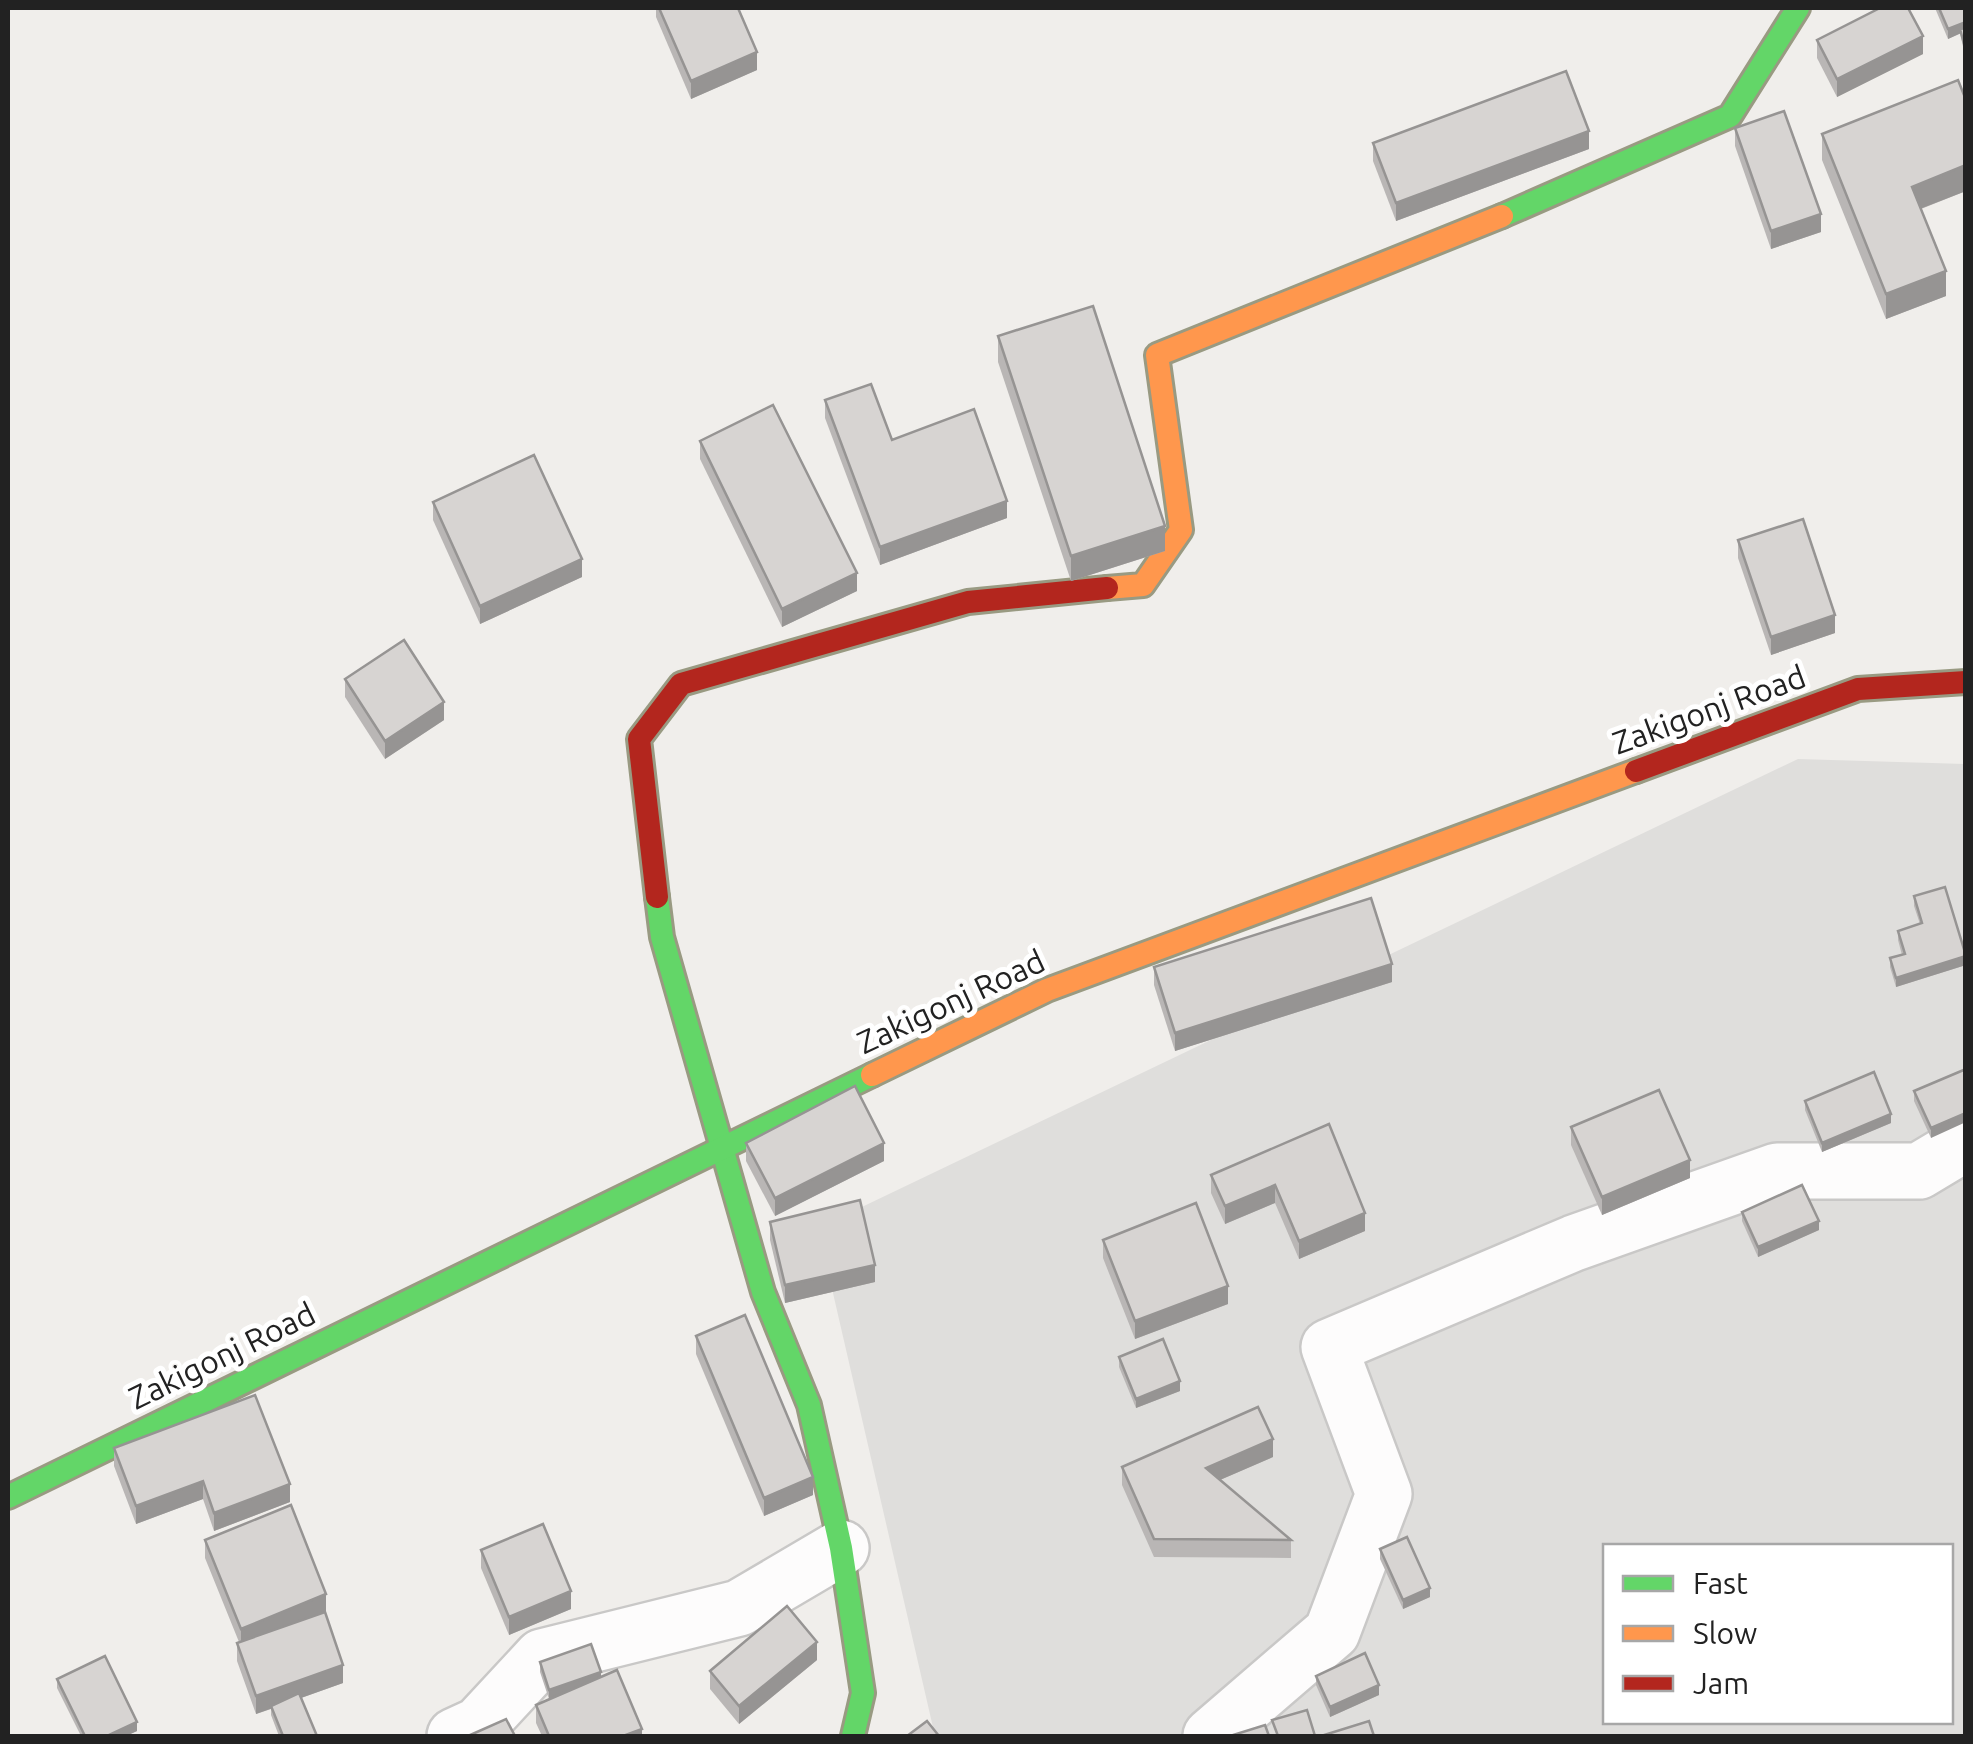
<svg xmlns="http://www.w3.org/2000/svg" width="1973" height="1744" font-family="Ubuntu,sans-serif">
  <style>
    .residential { fill: #dfdedc; fill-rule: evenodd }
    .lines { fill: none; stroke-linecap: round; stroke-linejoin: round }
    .street-casing { stroke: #c9c8c7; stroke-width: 60 }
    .fast-casing { stroke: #999a82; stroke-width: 28 }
    .slow-casing { stroke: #999a82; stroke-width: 28 }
    .jam-casing { stroke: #999a82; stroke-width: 28 }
    .street { stroke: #fdfcfc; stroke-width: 55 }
    .fast { stroke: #63d668; stroke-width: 22 }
    .slow { stroke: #ff974d; stroke-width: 22 }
    .jam { stroke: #b3261e; stroke-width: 22 }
    .wall { fill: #b9b6b5 }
    .shaded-wall { fill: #969493 }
    .building { fill: #d7d4d2; stroke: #969493; stroke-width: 2.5 }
    .labels { text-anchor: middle; stroke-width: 10; stroke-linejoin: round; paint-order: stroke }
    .street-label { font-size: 32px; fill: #222; stroke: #fff }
  </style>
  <rect width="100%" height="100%" fill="#f0eeeb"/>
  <path class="residential" d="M1798,759L1965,764V1736H935L818,1228ZM1606,1546H1950V1722H1606Z"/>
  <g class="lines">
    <g class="street-casing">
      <g id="street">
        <path d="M455,1736L479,1725L542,1657L739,1608L841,1548"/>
        <path d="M1211,1736L1332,1632L1384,1494L1329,1347L1574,1243L1777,1171H1919L1966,1143"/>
      </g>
    </g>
    <g class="fast-casing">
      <g id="fast">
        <path d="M1502,216L1730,116L1798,8"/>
        <path d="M657,897L662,937L763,1292L809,1405L841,1548L863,1693L853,1736"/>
        <path d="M8,1497L872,1075"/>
      </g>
    </g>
    <g class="slow-casing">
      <g id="slow">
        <path d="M1107,588L1143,585L1181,530L1157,355L1502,216"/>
        <path d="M872,1075L1047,990L1636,771"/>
      </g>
    </g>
    <g class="jam-casing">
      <g id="jam">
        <path d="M1636,771L1858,689L1966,682"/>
        <path d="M657,897L639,739L681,684L968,602L1107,588"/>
      </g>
    </g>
    <use href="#street" class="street"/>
    <use href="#fast" class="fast"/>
    <use href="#slow" class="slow"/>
    <use href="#jam" class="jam"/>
  </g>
  <g class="wall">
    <path d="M656,8H738L757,70L691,99L656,17Z"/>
    <path d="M1935,8H1966V60L1960,33L1948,39Z"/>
    <path d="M1817,40L1923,54L1837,97L1817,58Z"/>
    <path d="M1735,128L1821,232L1771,249L1735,146Z"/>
    <path d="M1822,134L1966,191L1921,209L1946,296L1886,319L1822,160Z"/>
    <path d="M1373,143L1589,149L1396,221L1373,161Z"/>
    <path d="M998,336L1165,551L1071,581L998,362Z"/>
    <path d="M825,400L892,440L1007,518L880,565L825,418Z"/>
    <path d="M700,441L857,591L782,627L700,459Z"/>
    <path d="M433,502L582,577L480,624L433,520Z"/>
    <path d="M1738,540L1835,633L1771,655L1738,558Z"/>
    <path d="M345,679L444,720L385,759L345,697Z"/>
    <path d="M1914,896L1966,953V965L1896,987L1890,967V958L1902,955L1898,940V931L1920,924L1914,906Z"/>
    <path d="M1154,967L1392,982L1175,1051L1154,985Z"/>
    <path d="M1966,1069L1931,1138L1914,1101V1091Z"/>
    <path d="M1805,1101L1891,1123L1822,1152L1805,1110Z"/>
    <path d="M1329,1124L1365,1231L1299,1259L1275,1203L1225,1224L1211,1193V1175Z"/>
    <path d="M1571,1127L1690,1178L1602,1215L1571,1145Z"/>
    <path d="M746,1143L884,1161L775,1216L746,1161Z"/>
    <path d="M1742,1212L1819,1230L1758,1257L1742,1221Z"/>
    <path d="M770,1222L875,1282L785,1303L770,1240Z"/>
    <path d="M1103,1240L1228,1304L1135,1339L1103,1258Z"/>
    <path d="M696,1336L813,1495L764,1516L696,1354Z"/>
    <path d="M1119,1357L1180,1391L1136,1408L1119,1367Z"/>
    <path d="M114,1448L290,1502L214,1531L203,1499L136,1524L114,1466Z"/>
    <path d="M1273,1457L1220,1480L1291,1540V1558L1154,1557L1122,1485V1467Z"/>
    <path d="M205,1540L326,1612L325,1613L343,1683L301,1698L317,1736H279L271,1715V1709L256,1714L237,1661V1643L239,1642L205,1558Z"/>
    <path d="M1380,1549L1430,1597L1403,1609L1380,1559Z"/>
    <path d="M481,1550L571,1609L509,1635L481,1568Z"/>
    <path d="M817,1660L739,1724L710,1689V1671Z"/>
    <path d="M540,1662L601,1677L642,1736H542L536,1723V1705L549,1699L540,1672Z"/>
    <path d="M1316,1676L1379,1695L1330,1717L1316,1685Z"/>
    <path d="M57,1679L137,1731L126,1736H81L57,1688Z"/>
  </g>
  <g class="shaded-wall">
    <path d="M1966,22V31L1948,39V29Z"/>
    <path d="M1923,36V54L1837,97V79Z"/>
    <path d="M757,52V70L691,99V81Z"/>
    <path d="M1589,131V149L1396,221V203Z"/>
    <path d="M1966,165V191L1912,212V187Z"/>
    <path d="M1821,214V232L1771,249V231Z"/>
    <path d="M1946,271V296L1886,319V294Z"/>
    <path d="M1007,501V518L880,565V547Z"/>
    <path d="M1165,526V551L1071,581V556Z"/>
    <path d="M582,559V577L480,624V606Z"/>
    <path d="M857,573V591L782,627V609Z"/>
    <path d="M1835,615V633L1771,655V637Z"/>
    <path d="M444,702V720L385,759V741Z"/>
    <path d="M1966,956V965L1896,987V978Z"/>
    <path d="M1392,964V982L1175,1051V1033Z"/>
    <path d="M1966,1113V1122L1931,1138V1128Z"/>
    <path d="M1891,1114V1123L1822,1152V1143Z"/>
    <path d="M884,1143V1161L775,1216V1198Z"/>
    <path d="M1690,1160V1178L1602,1215V1197Z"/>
    <path d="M1275,1185V1203L1225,1224V1206Z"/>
    <path d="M1365,1213V1231L1299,1259V1241Z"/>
    <path d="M1819,1221V1230L1758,1257V1247Z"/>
    <path d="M875,1265V1282L785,1303V1285Z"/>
    <path d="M1228,1286V1304L1135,1339V1321Z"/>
    <path d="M1180,1381V1391L1136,1408V1399Z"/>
    <path d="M1273,1439V1457L1206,1486V1468Z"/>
    <path d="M813,1477V1495L764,1516V1498Z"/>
    <path d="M203,1481V1499L136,1524V1506Z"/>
    <path d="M290,1484V1502L214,1531V1513Z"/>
    <path d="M1430,1588V1597L1403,1609V1600Z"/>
    <path d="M571,1591V1609L509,1635V1617Z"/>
    <path d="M326,1594V1612L241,1647V1629Z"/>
    <path d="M817,1642V1660L739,1724V1706Z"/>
    <path d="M343,1665V1683L256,1714V1696Z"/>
    <path d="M601,1672V1681L549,1699V1690Z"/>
    <path d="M1379,1685V1695L1330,1717V1707Z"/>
    <path d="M137,1722V1731L126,1736H107Z"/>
    <path d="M642,1729V1736H623Z"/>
  </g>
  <g class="building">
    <path d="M659,8H738L757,52L691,81Z"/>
    <path d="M1880,8H1908L1923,36L1837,79L1817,40Z"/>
    <path d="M1939,8H1966V22L1948,29Z"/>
    <path d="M1966,28V51L1960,29Z"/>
    <path d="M1566,71L1589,131L1396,203L1373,143Z"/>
    <path d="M1958,80L1966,100V165L1912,187L1946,271L1886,294L1822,134Z"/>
    <path d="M1784,111L1821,214L1771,231L1735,128Z"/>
    <path d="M1093,306L1165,526L1071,556L998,336Z"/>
    <path d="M871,384L892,440L974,409L1007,501L880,547L825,400Z"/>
    <path d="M773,405L857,573L782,609L700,441Z"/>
    <path d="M534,455L582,559L480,606L433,502Z"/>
    <path d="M1803,519L1835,615L1771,637L1738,540Z"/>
    <path d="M404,640L444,702L385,741L345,679Z"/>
    <path d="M1945,887L1966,956L1896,978L1890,958L1905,954L1898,931L1922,923L1914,896Z"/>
    <path d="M1371,898L1392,964L1175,1033L1154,967Z"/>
    <path d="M1966,1069V1113L1931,1128L1914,1091Z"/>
    <path d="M1874,1072L1891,1114L1822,1143L1805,1101Z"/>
    <path d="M855,1086L884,1143L775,1198L746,1143Z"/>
    <path d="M1659,1090L1690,1160L1602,1197L1571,1127Z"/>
    <path d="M1329,1124L1365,1213L1299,1241L1275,1185L1225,1206L1211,1175Z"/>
    <path d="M1802,1185L1819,1221L1758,1247L1742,1212Z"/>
    <path d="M860,1200L875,1265L785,1285L770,1222Z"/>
    <path d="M1196,1203L1228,1286L1135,1321L1103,1240Z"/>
    <path d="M745,1315L813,1477L764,1498L696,1336Z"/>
    <path d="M1163,1339L1180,1381L1136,1399L1119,1357Z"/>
    <path d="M255,1395L290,1484L214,1513L203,1481L136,1506L114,1448Z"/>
    <path d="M1258,1407L1273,1439L1206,1468L1291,1540L1154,1539L1122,1467Z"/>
    <path d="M291,1505L326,1594L241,1629L205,1540Z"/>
    <path d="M543,1524L571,1591L509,1617L481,1550Z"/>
    <path d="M1407,1537L1430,1588L1403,1600L1380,1549Z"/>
    <path d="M787,1606L817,1642L739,1706L710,1671Z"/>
    <path d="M325,1612L343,1665L256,1696L237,1643Z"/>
    <path d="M591,1644L601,1672L549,1690L540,1662Z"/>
    <path d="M1365,1653L1379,1685L1330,1707L1316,1676Z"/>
    <path d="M105,1656L137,1722L107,1736H85L57,1679Z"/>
    <path d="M617,1670L642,1729L623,1736H549L536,1705Z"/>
    <path d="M299,1693L317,1736H283L271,1706Z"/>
    <path d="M1307,1710L1315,1736H1278L1272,1720Z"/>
    <path d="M506,1719L515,1736H468Z"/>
    <path d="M927,1721L939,1736H907Z"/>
    <path d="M1369,1721L1374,1736H1321Z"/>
    <path d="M1265,1725L1269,1736H1230Z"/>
  </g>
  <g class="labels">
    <g class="street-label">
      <text transform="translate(1709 710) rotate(-20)" y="11">Zakigonj Road</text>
      <text transform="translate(951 1002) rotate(-25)" y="11">Zakigonj Road</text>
      <text transform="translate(222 1356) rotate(-26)" y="11">Zakigonj Road</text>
    </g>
  </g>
  <rect width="1973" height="1744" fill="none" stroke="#222222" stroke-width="20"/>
  <rect x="1603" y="1544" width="350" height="180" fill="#ffffff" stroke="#a7a7a7" stroke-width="2.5"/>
  <rect x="1623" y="1576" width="50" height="15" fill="#63d668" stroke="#a7a7a7" stroke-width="2.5"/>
  <text x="1693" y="1594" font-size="30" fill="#222222">Fast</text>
  <rect x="1623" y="1626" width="50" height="15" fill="#ff974d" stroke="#a7a7a7" stroke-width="2.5"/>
  <text x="1693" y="1644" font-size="30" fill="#222222">Slow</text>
  <rect x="1623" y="1676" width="50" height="15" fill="#b3261e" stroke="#a7a7a7" stroke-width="2.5"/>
  <text x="1693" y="1694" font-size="30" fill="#222222">Jam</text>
</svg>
